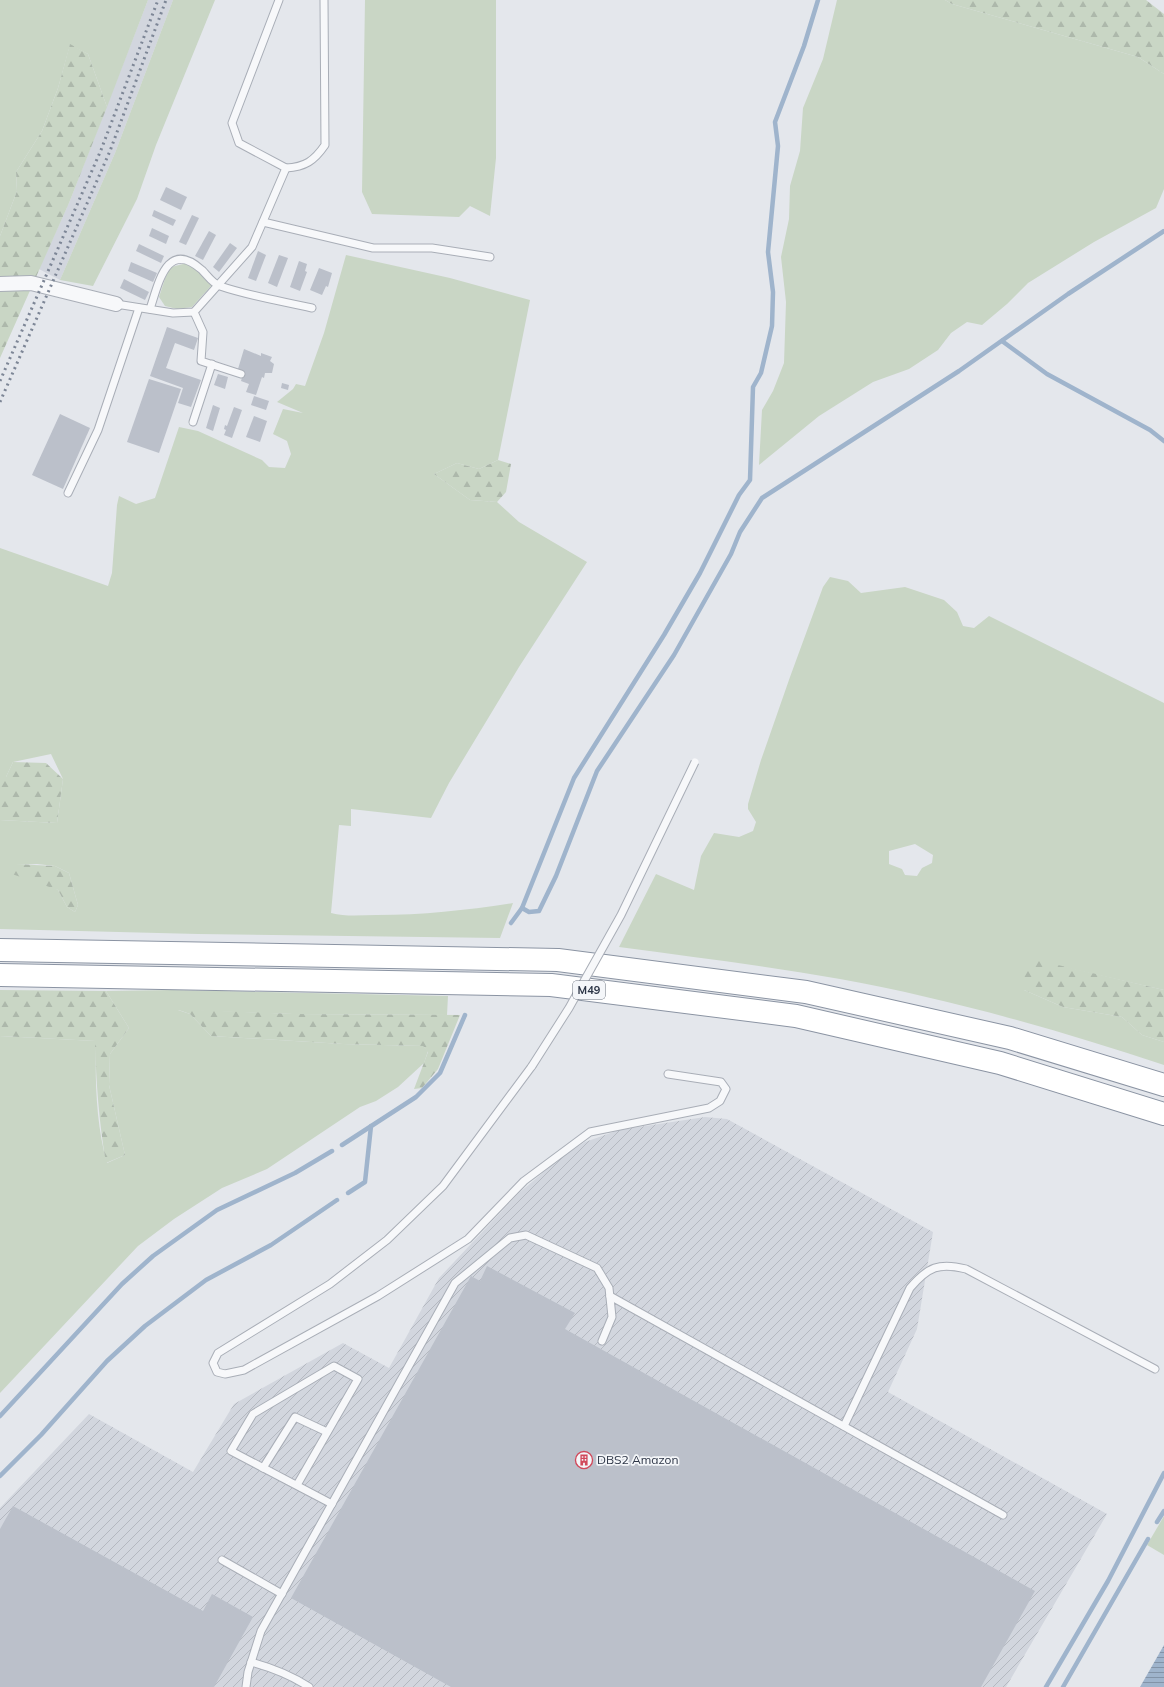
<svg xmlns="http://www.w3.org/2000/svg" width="1164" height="1687" font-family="Mulish,sans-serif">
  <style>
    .built { fill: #d2d6de }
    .industrial { fill: url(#industrial-furrows) }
    .green { fill: #c9d6c5; fill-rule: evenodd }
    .forest { fill: url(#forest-firs) }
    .water { fill: url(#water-rules) }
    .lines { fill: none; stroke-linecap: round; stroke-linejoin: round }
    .stream { stroke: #9fb4cc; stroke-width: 4.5 }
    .building { fill: #bbc0ca }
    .lane-casing { stroke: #a9aeb7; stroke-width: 9 }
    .street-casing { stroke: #a9aeb7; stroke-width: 16 }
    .highway-casing { stroke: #8b94a3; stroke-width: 24 }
    .lane { stroke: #f7f8fa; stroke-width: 7 }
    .street { stroke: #f7f8fa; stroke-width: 14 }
    .highway { stroke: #fff; stroke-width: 22 }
    .rail { stroke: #7d8696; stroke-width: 3; stroke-dasharray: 2 4; stroke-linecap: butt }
    .lane-bridge-casing { stroke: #a9aeb7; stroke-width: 9; stroke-linecap: butt }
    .lane-bridge { stroke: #f7f8fa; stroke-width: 7 }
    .labels { text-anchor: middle; stroke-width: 3.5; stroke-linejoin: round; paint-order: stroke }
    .shield { fill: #f4f6f9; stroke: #676e7b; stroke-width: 1 }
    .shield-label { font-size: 11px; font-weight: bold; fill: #2b3445 }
    .poi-label { font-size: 12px; fill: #2b3445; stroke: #f4f6f9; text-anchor: start }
  </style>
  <defs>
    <pattern id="industrial-furrows" width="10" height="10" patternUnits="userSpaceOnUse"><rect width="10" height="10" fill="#d2d6de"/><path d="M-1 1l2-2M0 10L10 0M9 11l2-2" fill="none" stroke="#b4b8c0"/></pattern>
    <pattern id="forest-firs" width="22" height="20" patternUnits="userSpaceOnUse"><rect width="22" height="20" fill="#c9d6c5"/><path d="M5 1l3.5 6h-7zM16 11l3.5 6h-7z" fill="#adb8ab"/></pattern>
    <pattern id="water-rules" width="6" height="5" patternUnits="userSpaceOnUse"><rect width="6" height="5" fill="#9fb4cc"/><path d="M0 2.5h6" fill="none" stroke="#8293a7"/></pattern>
  </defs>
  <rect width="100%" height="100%" fill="#e4e7ec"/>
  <path class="built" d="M148,0H173L115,153L60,280L39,269L69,203Z"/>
  <path class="industrial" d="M705,1117L727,1119L933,1232L917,1329L888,1392L1107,1514L1006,1687H0V1508L89,1414L193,1472L234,1404L343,1343L389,1368L439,1278L519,1193L559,1159L585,1142L619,1130Z"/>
  <g class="green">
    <path d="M0,0H148L107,107L88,54L70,45L58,88L42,131L16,172L17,191L0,236Z"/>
    <path d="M173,0H215L156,145L137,199L93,286L60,280L115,153Z"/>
    <path d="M365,0H496V158L490,216L470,206L459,217L372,214L362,192Z"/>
    <path d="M837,0H945L952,4L1138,57L1164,74V189L1156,208L1094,242L1028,283L1007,304L982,325L967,322L951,333L938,350L909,369L873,382L819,416L759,465L762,410L773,391L784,363L786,302L781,257L789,219L790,186L800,151L803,108L823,59Z"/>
    <path d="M346,255L450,278L530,300L498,460L479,469L457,463L434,474L470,500L497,502L519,522L587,562L519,667L449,783L431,818L351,809V826L339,825L331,913C346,917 362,915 377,915C423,915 468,910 513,903L500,938L198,934L0,929V820L57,823L63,779L51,754L13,762L6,777H0V548L108,586L112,573L117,505L119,496L136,504L155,498L179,427L198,431L262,460L269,467L285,468L291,454L287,441L273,434L283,409L303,413L277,402L293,389L296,384L305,386L324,333ZM37,864L55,866L69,873L78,905L75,912L67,907L58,890L14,865Z"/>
    <path d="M187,263L195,268L211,284V286L192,307L177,309L165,306L159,297L167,273L171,267Z"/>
    <path d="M830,577L848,581L861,593L905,587L944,600L957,612L963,626L974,628L989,616L1164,703V990L1024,958V990L1063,1007L1122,1017L1142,1035L1164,1042V1065C1058,1030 950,999 840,979C767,966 693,957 619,947L656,874L694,890L701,856L714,833L739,837L753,831L756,822L748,809V804L761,760L790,677L823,587ZM915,844L933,855L932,863L922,868L917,876L905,875L902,869L889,864V851Z"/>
    <path d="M172,990L448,996L447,1015L293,1014L178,1010L190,1014L211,1036L343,1044L423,1046L428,1051L424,1063L398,1087L376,1101L360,1107L267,1169L222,1188L174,1219L138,1246L0,1393V1036L96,1041C95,1081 96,1124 107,1163L125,1155L109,1085L110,1054L129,1028L106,991Z"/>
    <path d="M1164,1516V1555L1147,1545Z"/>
  </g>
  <g class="forest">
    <path d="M945,0H1146L1164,14V74L1138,57L952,4Z"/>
    <path d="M70,44L88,54L107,107L69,203L0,358V236L17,191L16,172L42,131L58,88Z"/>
    <path d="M498,460L511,464L506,492L497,502L470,500L434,474L457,463L479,469Z"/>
    <path d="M13,762L46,763L63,779L57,823L0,820V777H6Z"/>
    <path d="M14,864L55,866L69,873L78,905L75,912L67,907L58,890L12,874Z"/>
    <path d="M1024,957L1164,990V1042L1142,1035L1122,1017L1063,1007L1024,990Z"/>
    <path d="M0,990L106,991L129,1028L110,1054L109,1085L125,1155L106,1163C99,1122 96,1082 95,1041L0,1036Z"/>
    <path d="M176,1009L293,1014L460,1015L438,1069L422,1088L414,1089L428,1052L423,1046L343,1044L211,1036L190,1014Z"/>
  </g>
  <path class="water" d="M1164,1645V1687H1140Z"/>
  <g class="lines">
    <g class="stream">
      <path d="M1002,341L1047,374L1150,430L1164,441"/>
      <path d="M522,908L529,912L539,911L556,876L597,771L674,655L731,554L740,532L762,498L959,371L1068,294L1164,231"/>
      <path d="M511,923L522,908L574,778L664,635L700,573L739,495L750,480L753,387L761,373L772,326L773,292L768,252L778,146L775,122L804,46L818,0"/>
      <path d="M342,1145L416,1097L440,1073L465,1015"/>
      <path d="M348,1193L365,1182L371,1126"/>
      <path d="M0,1416L122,1284L153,1256L217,1210L295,1173L332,1151"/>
      <path d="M0,1476L41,1435L107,1361L145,1326L206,1280L271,1245L337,1200"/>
      <path d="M1157,1522L1164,1511"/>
      <path d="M1046,1687L1108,1581L1164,1473"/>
      <path d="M1063,1687L1148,1539"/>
    </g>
  </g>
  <g class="building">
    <path d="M166,187L187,197L181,210L160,200Z"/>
    <path d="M154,210L176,220L173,226L152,216Z"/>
    <path d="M192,215L199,218L186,245L179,242Z"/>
    <path d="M152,228L169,236L166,244L149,236Z"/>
    <path d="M209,231L216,235L203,260L195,256Z"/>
    <path d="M230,243L237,248L219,272L213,267Z"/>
    <path d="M139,244L164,256L161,263L136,251Z"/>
    <path d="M258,251L266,255L256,281L248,278Z"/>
    <path d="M279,255L288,258L277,287L268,283Z"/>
    <path d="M299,261L307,264L305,271L307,272L300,291L290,287Z"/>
    <path d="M131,262L157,273L153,282L128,271Z"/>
    <path d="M319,268L332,273L328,287L326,286L322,295L310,290Z"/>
    <path d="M124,279L149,292L145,300L120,288Z"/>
    <path d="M167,327L198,338L194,350L175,343L166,368L201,380L191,407L178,403L183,388L150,376Z"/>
    <path d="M244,349L261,356V353L272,357L270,361L274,364L272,373H265L264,378L262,377L256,395L246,392L249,384L241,381L244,371L238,369Z"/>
    <path d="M218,374L228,377L225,389L214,385Z"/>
    <path d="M149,379L181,389L159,453L127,442Z"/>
    <path d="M282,383L289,385L288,390L281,388Z"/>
    <path d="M254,396L269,401L266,410L251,405Z"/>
    <path d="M213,405L220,408L213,431L206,428Z"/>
    <path d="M234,407L242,410L232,438L224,435L226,430L224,429L225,425L227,426Z"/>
    <path d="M60,414L90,428L63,489L32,475Z"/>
    <path d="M254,416L267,421L260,442L246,437Z"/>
    <path d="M487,1266L575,1313L565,1329L1035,1591L981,1687H451L291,1598L471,1276L480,1281Z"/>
    <path d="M13,1506L203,1611L212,1594L253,1617L214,1687H0V1529Z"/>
  </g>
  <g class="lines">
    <g class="lane-casing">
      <g id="lane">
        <path d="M286,168C305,167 314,161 325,145L324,0"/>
        <path d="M263,222L373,248H432L490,257"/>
        <path d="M116,304L173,313L194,312L252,247L286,168L239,143L232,123L279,0"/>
        <path d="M150,309C159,282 167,239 202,270C207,275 213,284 220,286C249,296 281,301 312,308"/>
        <path d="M194,312L203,332L201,361L241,374"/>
        <path d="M193,422L212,364"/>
        <path d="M68,493L98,430L139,308"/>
        <path d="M532,1066L443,1186L387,1240L330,1284L218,1353L213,1363L217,1372L225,1374L244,1370L378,1296L468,1239L524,1181L590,1132L709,1108L720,1101L726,1089L721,1082L668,1074"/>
        <path d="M610,1296L1003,1515"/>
        <path d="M844,1426L910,1288C928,1267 939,1262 966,1269L1155,1369"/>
        <path d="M263,1468L295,1417L327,1432"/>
        <path d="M297,1485L358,1379L334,1366L253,1414L231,1451L332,1504"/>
        <path d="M222,1560L282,1594"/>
        <path d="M251,1662C273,1668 291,1675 309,1687"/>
        <path d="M246,1687L248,1672L261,1631L455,1283L510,1238L526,1235L597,1268L609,1288L612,1317L602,1341"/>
      </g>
    </g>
    <g class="street-casing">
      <path id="street" d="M0,284L31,283L116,304"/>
    </g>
    <g class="highway-casing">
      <g id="highway">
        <path d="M0,950L558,960L806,992L1010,1038L1164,1085"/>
        <path d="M0,975L551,985L796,1016L1000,1063L1164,1114"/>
      </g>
    </g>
    <use href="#lane" class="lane"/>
    <use href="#street" class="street"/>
    <use href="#highway" class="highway"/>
    <g class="rail">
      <path d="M0,381L101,150L158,0"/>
      <path d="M0,402L110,151L166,0"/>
    </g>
    <g class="lane-bridge-casing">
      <path id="lane-bridge" d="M532,1066L569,1008L621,915L695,762"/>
    </g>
    <use href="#lane-bridge" class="lane-bridge"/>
  </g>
  <defs>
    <g id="building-ring" transform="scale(0.9)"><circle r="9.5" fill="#f4f6f9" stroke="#d1495b" stroke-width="1.5"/><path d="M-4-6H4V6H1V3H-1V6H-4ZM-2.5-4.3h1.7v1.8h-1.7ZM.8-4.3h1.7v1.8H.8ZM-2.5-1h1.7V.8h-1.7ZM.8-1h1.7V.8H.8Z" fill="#d1495b"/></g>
  </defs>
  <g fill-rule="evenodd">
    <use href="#building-ring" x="584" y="1460"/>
  </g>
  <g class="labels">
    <rect class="shield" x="573" y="981" width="32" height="18" rx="3"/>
    <g class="shield-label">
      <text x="589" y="994">M49</text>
    </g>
    <g class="poi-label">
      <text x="597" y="1464">DBS2 Amazon</text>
    </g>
  </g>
</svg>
